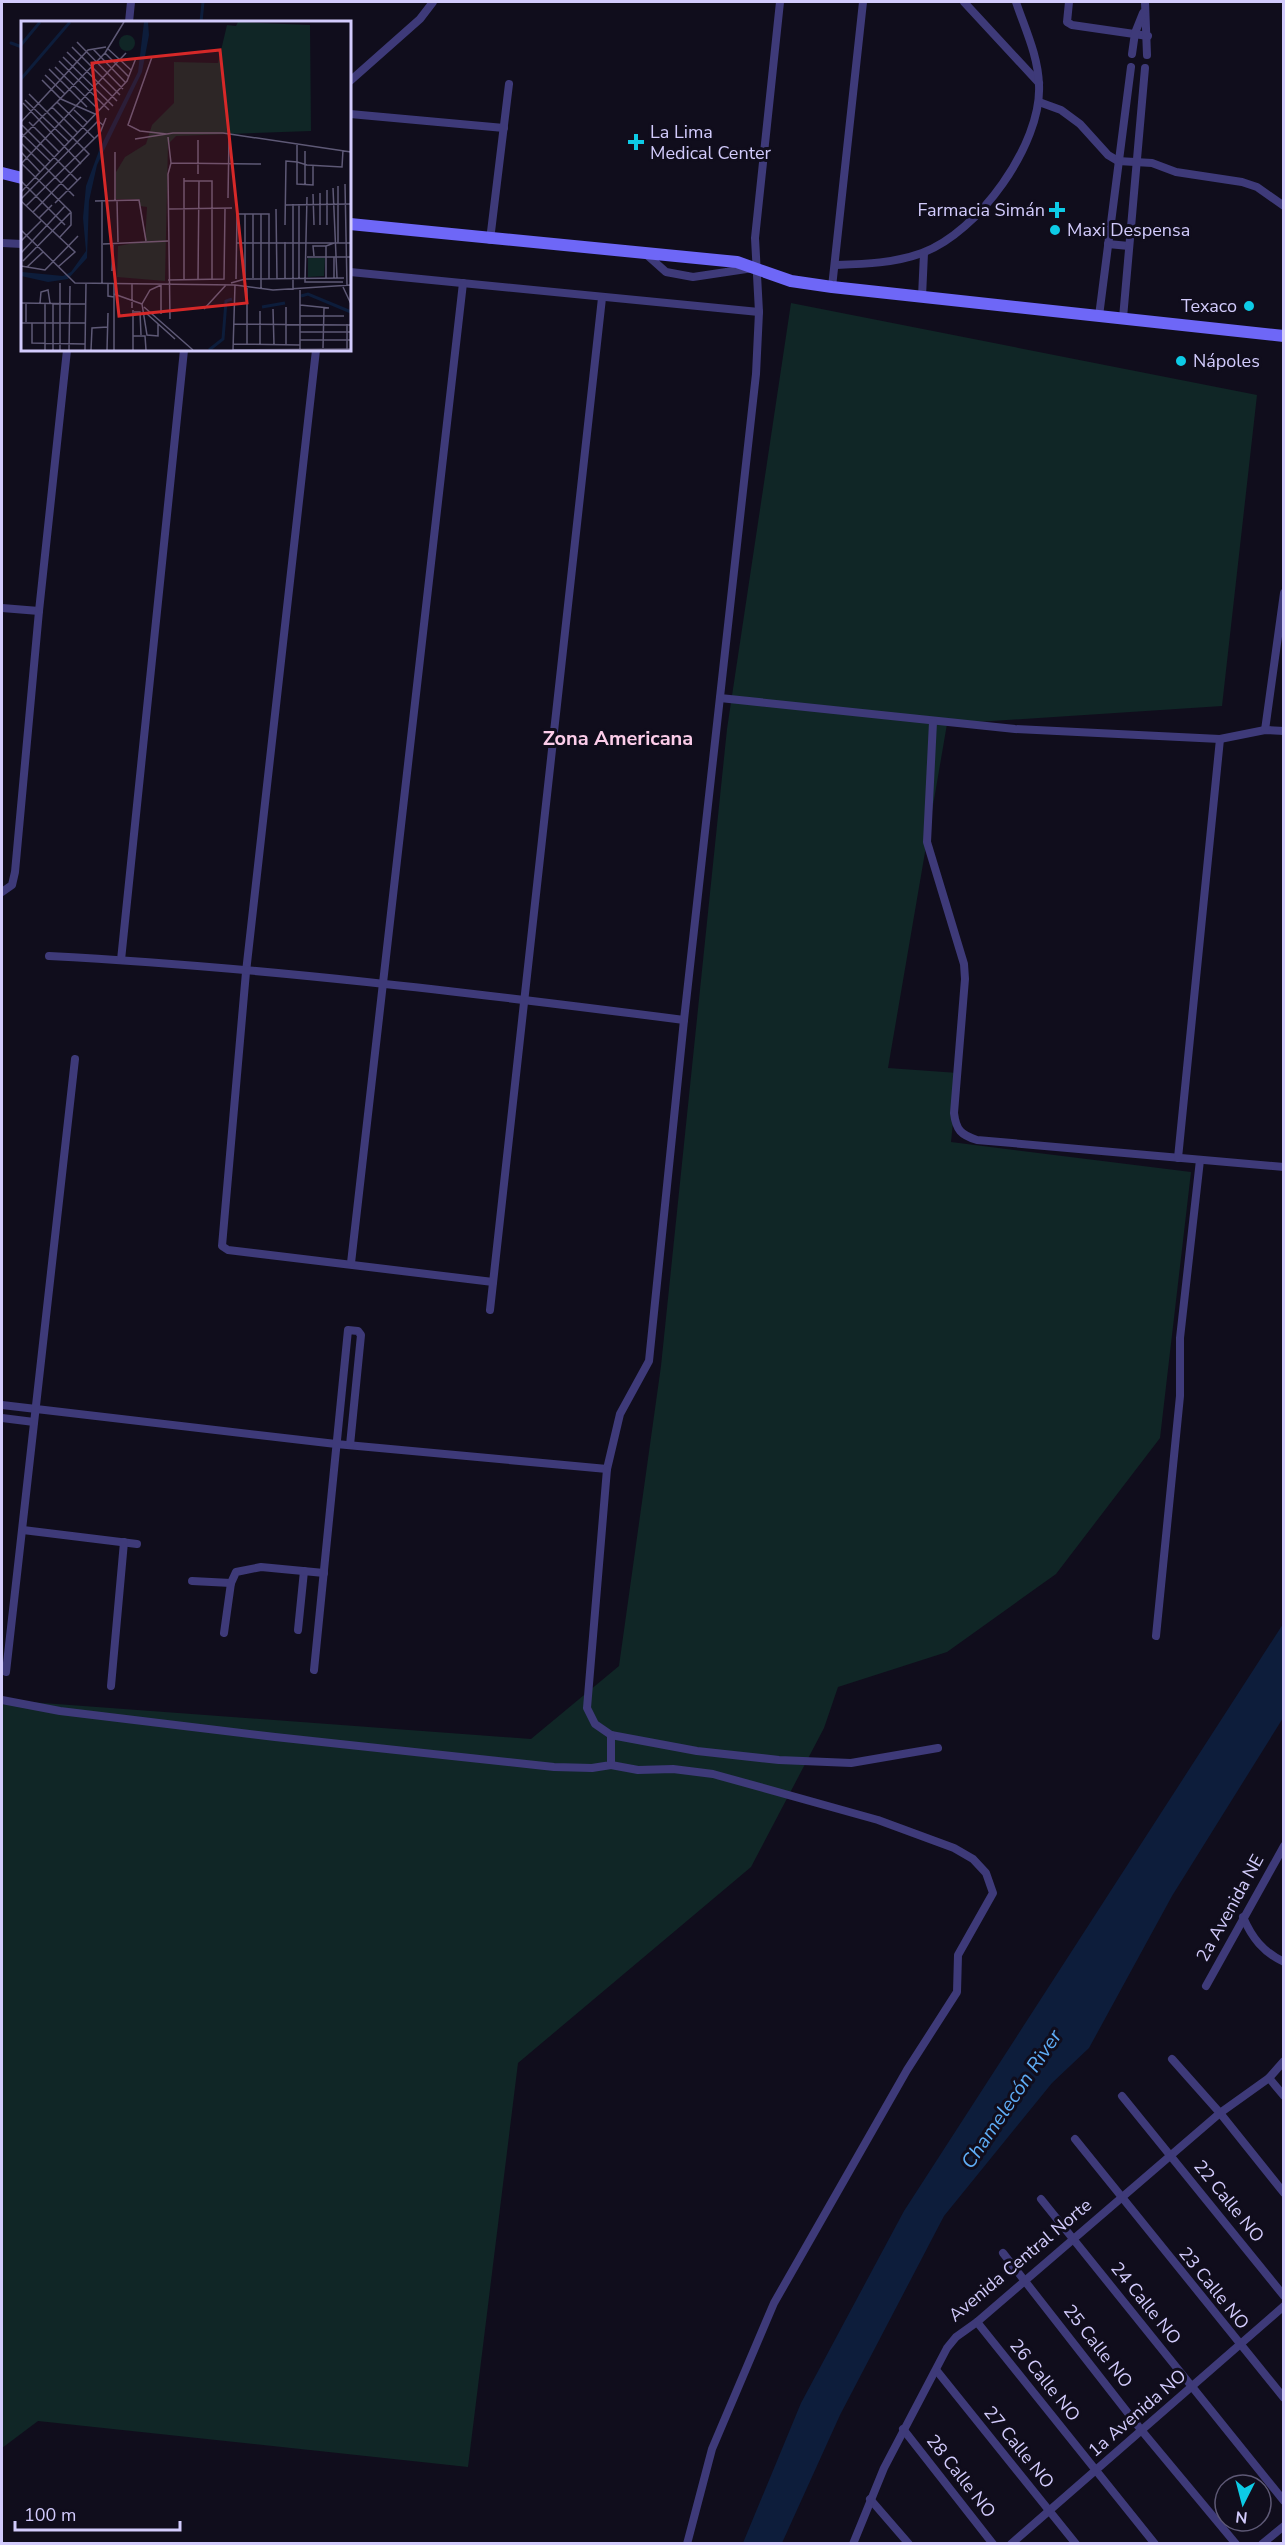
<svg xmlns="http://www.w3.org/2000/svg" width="1285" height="2545" font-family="'Nunito Sans',sans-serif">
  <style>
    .green { fill: #102626 }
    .water { fill: #0d1d3b }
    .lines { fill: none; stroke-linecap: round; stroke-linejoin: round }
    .stream { stroke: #0d1d3b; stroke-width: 3 }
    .street { stroke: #3e3a79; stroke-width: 8 }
    .secondary { stroke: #6e67f7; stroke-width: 12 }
    .poi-dot { fill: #0dcbe6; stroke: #100d1c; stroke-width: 2 }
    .labels { text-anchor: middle; stroke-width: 6; stroke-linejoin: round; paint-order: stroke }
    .poi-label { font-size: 18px; fill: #d2cbfc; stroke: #100d1c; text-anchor: start }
    .street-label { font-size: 18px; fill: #d2cbfc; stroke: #100d1c }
    .neighbourhood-label { font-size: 20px; font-weight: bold; fill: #fccdea; stroke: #100d1c }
    .water-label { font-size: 20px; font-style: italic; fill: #5fadf6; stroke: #100d1c }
    .inset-river { fill: none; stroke: #0d1d3b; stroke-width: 3 }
    .inset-road { fill: none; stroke: #5e5976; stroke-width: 1.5 }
    .view { fill: #d62828; fill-opacity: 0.15; stroke: #d62828; stroke-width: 3 }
    .inset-edge { fill: none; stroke: #d2cbfc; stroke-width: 3 }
  </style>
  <rect width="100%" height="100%" fill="#100d1c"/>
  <path class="green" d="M791,303L1257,395L1222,706L947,724L888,1068L958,1073L951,1142L1191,1172L1160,1438L1056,1574L947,1652L838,1687L824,1728L751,1867L518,2063L468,2467L38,2421L2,2448V1700L531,1739L619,1666L661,1366L727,729Z"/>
  <path class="water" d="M1283,1624V1718L1172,1896L1089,2048L1052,2083L944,2216L840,2415L782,2543H743L801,2403L904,2211Z"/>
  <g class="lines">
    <g class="stream">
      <path d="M201,22L203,2"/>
      <path d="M11,43L22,47"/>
    </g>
    <g class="street">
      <path d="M964,2L1039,83"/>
      <path d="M1069,2L1067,22L1072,25L1148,36"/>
      <path d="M1145,2L1147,55"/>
      <path d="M129,22L131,2"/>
      <path d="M1132,54L1135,33L1143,13"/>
      <path d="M350,81L420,19L433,2"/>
      <path d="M1039,102L1061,110L1080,124L1108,155L1118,161L1152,163L1176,172L1242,182L1257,187L1284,206"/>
      <path d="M350,114L504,128"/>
      <path d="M490,240L509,84"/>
      <path d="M2,243L22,244"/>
      <path d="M1108,244L1129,246"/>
      <path d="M647,255L666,272L693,277L753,268"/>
      <path d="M836,265C865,264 895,263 922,253C978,233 1042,144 1039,85C1038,55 1025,29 1016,2"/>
      <path d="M350,272L759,312"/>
      <path d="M832,287L863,2"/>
      <path d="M922,297L924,253"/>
      <path d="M1099,316L1131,67"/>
      <path d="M1123,318L1145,68"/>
      <path d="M316,350L246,972L222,1246L228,1250L493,1282"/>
      <path d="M2,608L39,611"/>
      <path d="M720,698L1015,729L1220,739L1265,730L1284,731"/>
      <path d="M933,722L927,842L964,964L965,979L954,1113C956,1130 961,1135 977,1140L1284,1167"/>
      <path d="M1265,730L1284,593"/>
      <path d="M2,892L12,885L15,872L39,611L67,350"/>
      <path d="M49,956C261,967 473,993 684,1020"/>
      <path d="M121,960L184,350"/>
      <path d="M1178,1158L1220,739"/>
      <path d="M351,1263L463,283"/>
      <path d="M490,1310L602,298"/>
      <path d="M2,1405L336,1444L607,1469L620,1414L649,1361L684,1020L756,374L759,312L755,238L780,2"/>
      <path d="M2,1418L34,1422"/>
      <path d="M607,1469L587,1708L595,1724L611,1735L697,1751L779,1760L851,1763L938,1748"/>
      <path d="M23,1530L137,1544"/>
      <path d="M192,1581L231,1583"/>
      <path d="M298,1630L304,1571"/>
      <path d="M224,1633L231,1583L236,1572L261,1567L324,1573"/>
      <path d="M1156,1636L1180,1396V1338L1200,1160"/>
      <path d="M314,1670L348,1330L358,1331L361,1335L350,1445"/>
      <path d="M6,1672L75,1059"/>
      <path d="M111,1686L124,1542"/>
      <path d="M2,1700L60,1711L275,1737L554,1767L592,1768L611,1765V1735"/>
      <path d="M611,1765L638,1770L673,1769L713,1774L878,1820L954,1848L973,1859L986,1873L993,1893L958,1955L957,1992L907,2070L774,2303L712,2449L687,2544"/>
      <path d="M1243,1917C1252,1938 1263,1952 1284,1962"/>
      <path d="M1206,1986L1284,1846"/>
      <path d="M1172,2059L1220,2113L1284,2193"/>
      <path d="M1269,2078L1284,2096"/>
      <path d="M1122,2096L1284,2296"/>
      <path d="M1075,2139L1284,2398"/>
      <path d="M1041,2199L1284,2501"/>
      <path d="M1003,2253L1142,2431L1236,2544"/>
      <path d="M977,2322L1155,2544"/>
      <path d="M937,2371L1076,2544"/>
      <path d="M903,2429L993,2544"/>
      <path d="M870,2499L909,2544"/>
      <path d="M853,2544L884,2468L947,2348L956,2337L977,2322L1220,2113L1269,2078L1284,2061"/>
      <path d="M1011,2544L1284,2306"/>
      <path d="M1262,2544L1284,2526"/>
    </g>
    <g class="secondary">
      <path d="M2,173L22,178"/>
      <path d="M350,224L737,262L791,281L832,287L1284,336"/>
    </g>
  </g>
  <g class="poi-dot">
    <path d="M633 133h6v6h6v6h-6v6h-6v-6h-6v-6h6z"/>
    <path d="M1054 201h6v6h6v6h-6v6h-6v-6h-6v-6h6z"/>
    <circle cx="1055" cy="230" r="6"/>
    <circle cx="1249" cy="306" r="6"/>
    <circle cx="1181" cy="361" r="6"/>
  </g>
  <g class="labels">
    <g class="poi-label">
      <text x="650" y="138">La Lima<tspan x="650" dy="21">Medical Center</tspan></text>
      <text x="1045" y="216" text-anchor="end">Farmacia Simán</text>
      <text x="1067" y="236">Maxi Despensa</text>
      <text x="1237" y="312" text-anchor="end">Texaco</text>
      <text x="1193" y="367">Nápoles</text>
    </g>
    <g class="street-label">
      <text transform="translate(1230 1908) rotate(-61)" y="6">2a Avenida NE</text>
      <text transform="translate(1229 2201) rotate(51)" y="6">22 Calle NO</text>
      <text transform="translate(1020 2260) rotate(-40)" y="6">Avenida Central Norte</text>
      <text transform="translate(1214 2288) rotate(51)" y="6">23 Calle NO</text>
      <text transform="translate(1146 2303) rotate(51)" y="6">24 Calle NO</text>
      <text transform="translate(1098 2346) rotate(52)" y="6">25 Calle NO</text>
      <text transform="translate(1045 2380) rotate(51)" y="6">26 Calle NO</text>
      <text transform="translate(1137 2413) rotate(-41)" y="6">1a Avenida NO</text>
      <text transform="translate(1019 2447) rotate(51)" y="6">27 Calle NO</text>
      <text transform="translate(961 2476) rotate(52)" y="6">28 Calle NO</text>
    </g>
    <g class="neighbourhood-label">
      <text x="618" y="745">Zona Americana</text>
    </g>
    <g class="water-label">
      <text transform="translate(1011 2099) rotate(-56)" y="7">Chamelecón River</text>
    </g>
  </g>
  <g transform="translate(21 21)">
    <rect width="330" height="330" fill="#100d1c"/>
    <path d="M217,1L289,4L290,110L155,115L147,123L144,260L96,256L97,225L124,220L126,186L119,185V178H95V151L104,136L125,123L131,104L153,82V41L197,42L206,4L215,5ZM98 22a8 8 0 1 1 16 0a8 8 0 1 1-16 0ZM287,237H304L303,255L287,256Z" fill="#102626"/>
    <path d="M123,1H127L128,14L121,51L76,144L68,180L66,237L47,258L27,261L0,255L1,251L42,255L50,251L65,230L62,197L65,165L79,127L117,51Z" fill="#0d1d3b"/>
    <path class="inset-river" d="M0,24L19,1M0,58L49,1M280,275L287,273L330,291M241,286L264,282M188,329L202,318L205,280L211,278"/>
    <path class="inset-road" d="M56,21L102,68M51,26L99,74M86,27L110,49M72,28L104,61M46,31L96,80M84,32L108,56M42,36L92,85M131,36L107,104L119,110L146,113M38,40L88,89M34,46L78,89M28,48L66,86M24,54L44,73M21,59L40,78L74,93M8,73L68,133L12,191M4,79L48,121M36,81L84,32L103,1M2,82L60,143M31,86L57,112M53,89L67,102M0,101L67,29L85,26M8,101L38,131M1,104L56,159M0,112L29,140M147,116L150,142M0,117L36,81L73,117M114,118L152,112H202L330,131M177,119V153M0,122L53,175M276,123V141L286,144L321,146L322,129M0,131L19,151M94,131V179M0,142L50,191M0,143L105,32M0,160L44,204M163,160H191V259M330,161V180M324,163L326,265M284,164V130M317,165V222M312,167L316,257M306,169V204M0,171L106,60L115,37M292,173L293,204M286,176L284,261H322M207,177L208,116M0,178L77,100L82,104M96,179L97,221M0,180L54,231L37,246M74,180L118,179L125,220M34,182L60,156M272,183V269M264,184L330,183M5,185L79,112L85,97M147,188L211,187M255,188L256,258M232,193V257M240,193V268M18,197L31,184M264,204L265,140L276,141V163L292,164V144M299,204V172M0,209L54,262L214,264L252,269L330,264M38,217L50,204V191M0,220L20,200M215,222H330M82,223L147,220M0,232L44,185M293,235L292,225H305M286,236H330M2,240L50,191M0,245L24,249L57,215M6,246L22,231M91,250L92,223M224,257V193M305,257V225L313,222M313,257V236M215,258L216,193H248V258M264,258V221M278,258V183M147,259L203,258L204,188M163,259V157M177,259L178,160M39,262V329M81,262V179M87,262V275L93,276M111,262V287M210,262L224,258L323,257M140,264V293M214,264L212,329L330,328M226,265V323M322,266L330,283M279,269V329M93,273L121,283M0,282L64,283M19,282L20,271L27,269L29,282M24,282V329M279,284L308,287M123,286L172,329M265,286V323M183,288L205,264M252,288L253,324M239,290V324M113,291H119L120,314M125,292L154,318M279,295H323M149,298L147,153L150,142L240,143M5,301V282M0,302H64M11,302V322L64,323M137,303V315L126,314L121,283L129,269L140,264M213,303L330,304M326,303V329M279,311H330M112,315H124L125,329M279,319H330M212,323L279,324M302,327L303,287M32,329V282M48,329L49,265M64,329L65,262M70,329L71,307L87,306M86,329L87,292M93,329V262M112,329V289"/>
    <path class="view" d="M199,29L226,282L98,295L71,42Z"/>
    <rect width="330" height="330" class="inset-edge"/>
  </g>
  <rect width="1285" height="2545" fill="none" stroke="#d2cbfc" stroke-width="6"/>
  <g transform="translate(1243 2503) rotate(186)"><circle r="28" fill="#100d1c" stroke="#5e5976" stroke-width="1.5"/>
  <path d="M0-4.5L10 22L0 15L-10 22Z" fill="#0dcbe6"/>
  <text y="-9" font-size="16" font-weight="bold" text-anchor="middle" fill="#d2cbfc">N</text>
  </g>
  <path d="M15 2521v9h165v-9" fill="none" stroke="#d2cbfc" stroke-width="3"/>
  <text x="24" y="2521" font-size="18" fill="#d2cbfc" stroke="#100d1c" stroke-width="4.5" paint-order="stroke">100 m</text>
</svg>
